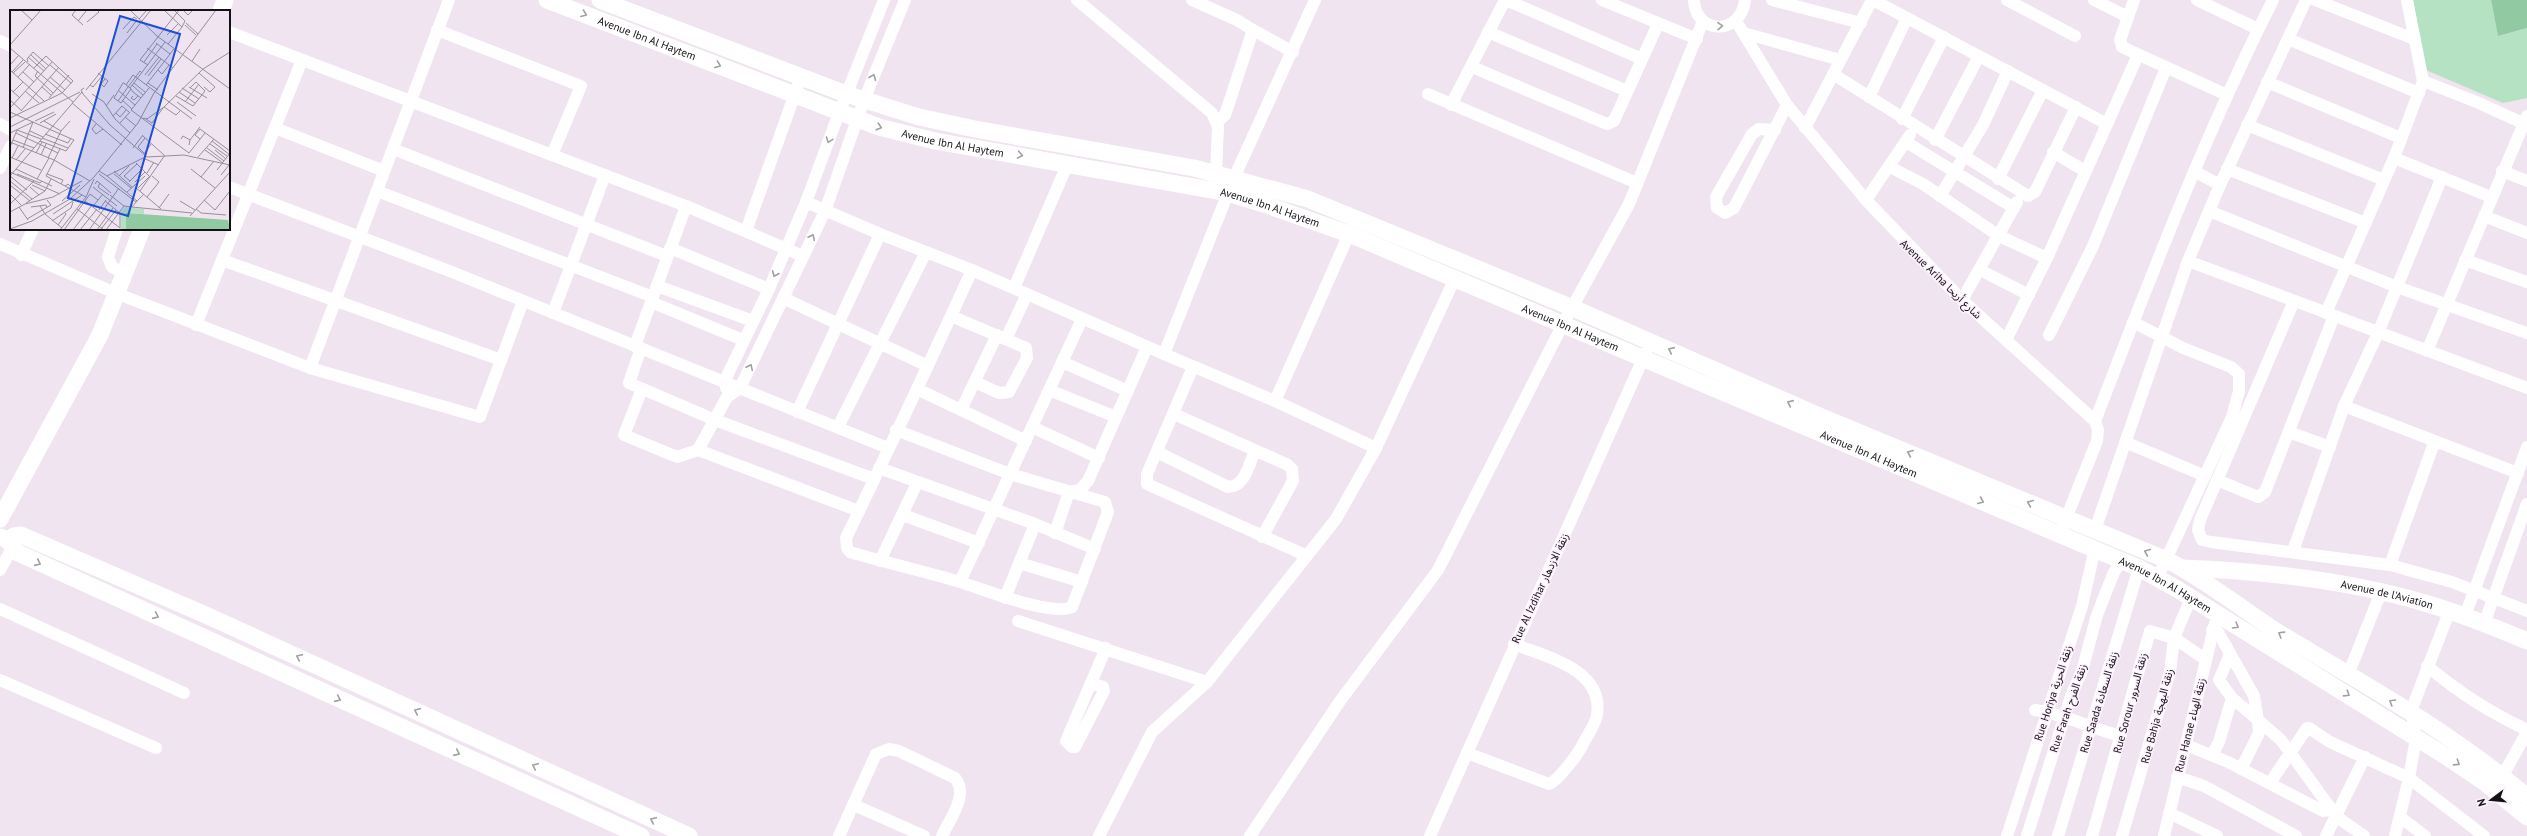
<svg xmlns="http://www.w3.org/2000/svg" width="2527" height="836" font-family="'PT Sans','Noto Sans Arabic',sans-serif">
  <style>
    .green { fill: #b5e2c2 }
    .forest { fill: #91c9a2 }
    .lines { fill: none; stroke-linecap: round; stroke-linejoin: round }
    .street { stroke: #fff; stroke-width: 12 }
    .secondary { stroke: #fff; stroke-width: 17 }
    .oneway { stroke: #a1a0a1 }
    .labels { text-anchor: middle; stroke-width: 3; stroke-linejoin: round; paint-order: stroke }
    .street-label { font-size: 11px; fill: #141115; stroke: #fcf1fd }
    .inset-road { fill: none; stroke: #979098; stroke-width: 1 }
    .view { fill: #1d4ed8; fill-opacity: 0.15; stroke: #1d4ed8; stroke-width: 2 }
    .inset-edge { fill: none; stroke: #141115; stroke-width: 2 }
  </style>
  <rect width="100%" height="100%" fill="#efe4f0"/>
  <path class="green" d="M2413,0H2491L2498,36L2527,28V98L2503,103L2426,70Z"/>
  <path class="forest" d="M2491,0H2527V28L2498,36Z"/>
  <g class="lines">
    <g class="street">
      <path d="M1077,0L1212,113L1218,127L1216,173"/>
      <path d="M1192,0L1237,20L1253,30L1225,115L1217,122"/>
      <path d="M1506,0L1642,59"/>
      <path d="M1602,0L1697,39"/>
      <path d="M1694,0C1695,35 1741,36 1745,0"/>
      <path d="M1772,0L1861,23"/>
      <path d="M1873,0L2107,124"/>
      <path d="M2007,0L2075,36"/>
      <path d="M2094,0L2128,17"/>
      <path d="M2134,0L2120,40L2122,47L2227,95"/>
      <path d="M2197,0L2258,29"/>
      <path d="M2315,0L2414,39"/>
      <path d="M1736,21L1787,105L1866,200L1962,300L2095,421L2098,430L2097,441L2063,526"/>
      <path d="M437,30L581,86L552,155"/>
      <path d="M1253,30L1293,52"/>
      <path d="M229,32L686,206L803,256"/>
      <path d="M1488,32L1627,91"/>
      <path d="M1744,33L1840,60"/>
      <path d="M2288,39L2419,93"/>
      <path d="M0,41L11,46"/>
      <path d="M1472,67L1607,124L1614,121L1658,24"/>
      <path d="M1833,74L2028,196L2035,192L2076,107"/>
      <path d="M2423,81L2479,103L2527,125"/>
      <path d="M2267,82L2401,138"/>
      <path d="M1428,94L1637,183"/>
      <path d="M1869,97L1907,18"/>
      <path d="M1451,105L1505,0"/>
      <path d="M1902,119L1944,37"/>
      <path d="M0,124L11,130"/>
      <path d="M2247,125L2384,180"/>
      <path d="M275,128L384,171"/>
      <path d="M1805,128L1872,0"/>
      <path d="M1775,130L1759,129L1752,134L1716,197L1717,208L1725,213L1734,208L1787,105"/>
      <path d="M1935,140L1979,56"/>
      <path d="M1906,142L2014,208"/>
      <path d="M393,149L667,256"/>
      <path d="M2053,152L2085,171"/>
      <path d="M2394,158L2491,197"/>
      <path d="M1890,167L1923,184L1999,236L2047,258"/>
      <path d="M0,168L11,146"/>
      <path d="M2227,169L2366,223"/>
      <path d="M2194,171L2220,185"/>
      <path d="M2502,171L2527,181"/>
      <path d="M1998,179L2043,90"/>
      <path d="M229,187L452,272L888,448"/>
      <path d="M377,191L653,297"/>
      <path d="M1940,196L1983,125L2008,71"/>
      <path d="M1866,200L1910,135"/>
      <path d="M806,202L880,234L972,270L1164,354L1234,178L1315,0"/>
      <path d="M2209,211L2397,287L2527,333"/>
      <path d="M2484,216L2527,233"/>
      <path d="M117,229L108,257L112,267L125,274"/>
      <path d="M746,231L801,77"/>
      <path d="M0,244L118,294L310,368L480,417L523,301"/>
      <path d="M670,248L769,289"/>
      <path d="M21,255L33,229"/>
      <path d="M222,260L501,360"/>
      <path d="M2465,260L2527,282"/>
      <path d="M2188,261L2527,388"/>
      <path d="M1980,270L2029,295"/>
      <path d="M657,286L753,321"/>
      <path d="M1014,288L1068,163"/>
      <path d="M783,298L928,366"/>
      <path d="M1962,300L2017,202"/>
      <path d="M2294,301L2200,520L2198,530L2202,540L2211,542L2390,565"/>
      <path d="M651,302L743,340"/>
      <path d="M553,313L605,175"/>
      <path d="M2326,313L2394,158L2423,81L2407,0"/>
      <path d="M951,316L1026,348L1027,358L1009,392L999,393L975,382"/>
      <path d="M2133,322L2183,348L2231,367L2239,374V391L2232,417L2158,577"/>
      <path d="M196,325L302,60"/>
      <path d="M2049,335L2093,246L2166,68"/>
      <path d="M1006,339L1027,294"/>
      <path d="M2006,340L2047,258L2138,55"/>
      <path d="M635,346L686,206"/>
      <path d="M641,348L629,383L715,420L874,479"/>
      <path d="M2427,351L2527,116"/>
      <path d="M1164,354L1275,401L1376,448"/>
      <path d="M1062,362L1128,391"/>
      <path d="M1193,367L1147,474V484L1305,555"/>
      <path d="M310,368L449,0"/>
      <path d="M726,388L725,380L769,289L806,202L839,113L884,0"/>
      <path d="M642,389L624,435L677,457L698,450"/>
      <path d="M917,389L1026,441"/>
      <path d="M1049,390L1116,417"/>
      <path d="M1275,401L1349,234"/>
      <path d="M2344,406L2518,473"/>
      <path d="M961,410L997,335"/>
      <path d="M797,412L880,234"/>
      <path d="M1174,414L1288,465L1292,469L1293,481L1262,537"/>
      <path d="M2095,421C2150,279 2204,136 2273,0"/>
      <path d="M838,427L926,252"/>
      <path d="M1032,427L1099,458"/>
      <path d="M896,430L1010,474L1105,502L1108,512L1072,607C1052,617 983,589 960,582C923,571 887,563 850,552L847,548L846,538C889,449 931,360 972,270"/>
      <path d="M2289,432L2330,447"/>
      <path d="M2125,442L2205,476"/>
      <path d="M2434,443L2390,565L2452,582L2527,611"/>
      <path d="M1157,452L1228,487C1245,487 1249,464 1255,451"/>
      <path d="M879,468L1035,524L1095,549"/>
      <path d="M2217,480L2258,497L2265,492L2334,316"/>
      <path d="M1069,492L1080,490L1088,481L1147,347"/>
      <path d="M859,511L698,450L727,397L740,388L825,211L864,100L905,0"/>
      <path d="M903,515L979,543"/>
      <path d="M2095,530L2188,261L2220,185L2306,0"/>
      <path d="M1055,533L1069,492"/>
      <path d="M2293,551L2344,406L2378,333L2442,177"/>
      <path d="M880,561L917,483"/>
      <path d="M1019,563L1082,582"/>
      <path d="M0,570L12,548"/>
      <path d="M960,582L1082,319"/>
      <path d="M1005,598L1035,524"/>
      <path d="M0,609L184,693"/>
      <path d="M2465,616L2527,447"/>
      <path d="M1018,621L1207,682"/>
      <path d="M2484,624L2527,504"/>
      <path d="M2212,630L2215,628L2218,632L2254,696L2258,720L2281,740L2337,817L2364,836"/>
      <path d="M2230,654L2219,680L2232,698L2258,720L2259,733L2241,769"/>
      <path d="M2427,666C2461,694 2488,711 2527,730"/>
      <path d="M2348,675L2381,592"/>
      <path d="M0,680L156,748"/>
      <path d="M1091,683L1103,687L1104,691L1075,747H1072L1066,741L1106,648"/>
      <path d="M2035,710C2065,714 2092,729 2121,736"/>
      <path d="M2186,745L2228,762L2323,811L2330,810"/>
      <path d="M1467,753L1549,784C1559,780 1579,753 1584,742C1588,734 1596,723 1597,715C1604,669 1546,657 1514,644"/>
      <path d="M2212,755L2219,742L2232,698"/>
      <path d="M2177,777L2204,786L2296,836"/>
      <path d="M2502,777L2527,732"/>
      <path d="M2270,783L2307,728H2309L2330,742L2409,778L2484,836"/>
      <path d="M854,805L924,836"/>
      <path d="M2169,813L2217,836"/>
      <path d="M2400,817L2425,836"/>
      <path d="M839,836L876,754L889,749L899,751L955,778C969,794 950,819 942,836"/>
      <path d="M1099,836L1152,732L1207,682L1336,519L1376,448L1455,278"/>
      <path d="M1250,836L1340,701L1438,570L1563,324L1629,204L1703,21"/>
      <path d="M1430,836L1646,352"/>
      <path d="M2007,836L2082,606L2095,548"/>
      <path d="M2027,836L2071,696L2082,671L2097,615L2114,572L2123,560"/>
      <path d="M2058,836L2139,568"/>
      <path d="M2092,836L2150,631L2174,638L2205,659"/>
      <path d="M2122,836L2170,672L2174,638L2191,598"/>
      <path d="M2164,836L2215,623"/>
      <path d="M2326,836L2365,757"/>
      <path d="M2395,836L2409,778L2416,738L2411,711L2450,610"/>
    </g>
    <g class="secondary">
      <path id="s1" d="M547,0L879,127L935,141L1228,193L1261,203L1349,234L2139,568L2177,589L2447,757L2484,782L2527,817"/>
      <path d="M600,0L846,94L919,117L975,129L1194,168L1308,199L1573,308L1817,415L2167,560C2206,580 2242,609 2279,633C2364,684 2451,732 2527,797"/>
      <path d="M221,11L225,0"/>
      <path d="M0,519L100,335L142,229"/>
      <path d="M0,537L8,540L16,552L641,836"/>
      <path d="M8,540L14,536L21,535L208,616L689,836"/>
      <path id="s2" d="M2182,568C2261,571 2352,581 2428,604C2462,614 2494,627 2527,641"/>
    </g>
  </g>
  <defs><path id="oneway-chevron" d="M-2-3.5L2.5 0L-2 3.5" fill="none" stroke-width="1.6" stroke-linecap="round" stroke-linejoin="round"/></defs>
  <g class="oneway">
    <use href="#oneway-chevron" transform="translate(584 14) rotate(21)"/>
    <use href="#oneway-chevron" transform="translate(1720 26) rotate(-1)"/>
    <use href="#oneway-chevron" transform="translate(718 65) rotate(21)"/>
    <use href="#oneway-chevron" transform="translate(873 77) rotate(-68)"/>
    <use href="#oneway-chevron" transform="translate(879 127) rotate(17)"/>
    <use href="#oneway-chevron" transform="translate(829 140) rotate(110)"/>
    <use href="#oneway-chevron" transform="translate(1020 155) rotate(10)"/>
    <use href="#oneway-chevron" transform="translate(812 237) rotate(-64)"/>
    <use href="#oneway-chevron" transform="translate(775 274) rotate(113)"/>
    <use href="#oneway-chevron" transform="translate(1671 350) rotate(-156)"/>
    <use href="#oneway-chevron" transform="translate(750 367) rotate(-64)"/>
    <use href="#oneway-chevron" transform="translate(1790 403) rotate(-156)"/>
    <use href="#oneway-chevron" transform="translate(1910 453) rotate(-157)"/>
    <use href="#oneway-chevron" transform="translate(1981 501) rotate(23)"/>
    <use href="#oneway-chevron" transform="translate(2030 503) rotate(-157)"/>
    <use href="#oneway-chevron" transform="translate(2147 552) rotate(-157)"/>
    <use href="#oneway-chevron" transform="translate(38 563) rotate(24)"/>
    <use href="#oneway-chevron" transform="translate(156 616) rotate(24)"/>
    <use href="#oneway-chevron" transform="translate(2236 626) rotate(31)"/>
    <use href="#oneway-chevron" transform="translate(2281 634) rotate(-148)"/>
    <use href="#oneway-chevron" transform="translate(299 657) rotate(-155)"/>
    <use href="#oneway-chevron" transform="translate(2347 694) rotate(32)"/>
    <use href="#oneway-chevron" transform="translate(338 699) rotate(24)"/>
    <use href="#oneway-chevron" transform="translate(2392 702) rotate(-149)"/>
    <use href="#oneway-chevron" transform="translate(417 711) rotate(-155)"/>
    <use href="#oneway-chevron" transform="translate(457 753) rotate(24)"/>
    <use href="#oneway-chevron" transform="translate(2457 763) rotate(33)"/>
    <use href="#oneway-chevron" transform="translate(535 766) rotate(-155)"/>
    <use href="#oneway-chevron" transform="translate(653 820) rotate(-155)"/>
  </g>
  <g class="labels">
    <g class="street-label">
      <text dy="4" stroke="none"><textPath href="#s1" startOffset="107">Avenue Ibn Al Haytem</textPath></text>
      <text dy="4" stroke="none"><textPath href="#s1" startOffset="431">Avenue Ibn Al Haytem</textPath></text>
      <text dy="4" stroke="none"><textPath href="#s1" startOffset="755">Avenue Ibn Al Haytem</textPath></text>
      <text transform="translate(1941 279) rotate(44)" y="4">Avenue Ariha شارع أريحا</text>
      <text dy="4" stroke="none"><textPath href="#s1" startOffset="1079">Avenue Ibn Al Haytem</textPath></text>
      <text dy="4" stroke="none"><textPath href="#s1" startOffset="1403">Avenue Ibn Al Haytem</textPath></text>
      <text dy="4" stroke="none"><textPath href="#s1" startOffset="1727">Avenue Ibn Al Haytem</textPath></text>
      <text transform="translate(1540 588) rotate(-65)" y="4">Rue Al Izdihar زنقة الازدهار</text>
      <text dy="4" stroke="none"><textPath href="#s2" startOffset="207">Avenue de l'Aviation</textPath></text>
      <text transform="translate(2053 693) rotate(-72)" y="4">Rue Horiya زنقة الحرية</text>
      <text transform="translate(2099 702) rotate(-73)" y="4">Rue Saada زنقة السعادة</text>
      <text transform="translate(2130 703) rotate(-75)" y="4">Rue Sorour زنقة السرور</text>
      <text transform="translate(2068 708) rotate(-71)" y="4">Rue Farah زنقة الفرح</text>
      <text transform="translate(2157 716) rotate(-75)" y="4">Rue Bahja زنقة البهجة</text>
      <text transform="translate(2190 725) rotate(-76)" y="4">Rue Hanae زنقة الهناء</text>
    </g>
  </g>
  <g transform="translate(10 10)">
    <rect width="220" height="220" fill="#efe4f0"/>
    <path d="M115,197L134,199V204L116,203V220H111V202Z" fill="#b5e2c2"/>
    <path d="M116,203L218,210L220,220H116Z" fill="#91c9a2"/>
    <path class="inset-road" d="M11,0L22,10M66,0L62,5L73,15M120,0L147,26L220,79M154,0L172,17L175,11L164,0M173,0L178,5L183,0M129,9L137,0M68,11L77,0M77,12L89,2L87,0M176,13L188,24M175,15L186,25M113,19L124,7L127,9M117,23L127,10M157,25L168,14M146,33L160,44M158,34L172,17M0,35L31,0M0,38L63,92M137,38L163,58M21,45L36,59M18,47L34,61M182,51L190,39M18,52L17,49L23,42L39,56M134,52L147,34M0,55L9,45M40,55L61,73M138,55L130,50L169,0M0,60L34,91M148,60L152,64L159,55M28,61L25,66L43,83M2,62L13,50M13,62L24,72M3,63L15,52M88,63L98,71L94,77L91,74L95,69M189,63L205,77L200,82L194,77M135,65L149,47M138,66L151,49M8,67L20,54M40,67L55,80M124,73L135,82M138,73L148,80M80,75L83,77L92,66M116,75L123,65L182,109M122,75L133,85M136,75L164,39M32,77L41,85M118,77L130,61L132,63M179,77L197,88M74,78L71,80L73,84L100,115L137,147M120,78L155,32M139,78L121,100L179,143M172,78L189,89M0,79L10,88M121,79L111,93L104,88L113,73H114L121,79L123,82L131,88M76,80L141,0M15,81L29,93M109,81L125,95M3,82L13,72M169,82L185,93M82,84L94,92L105,109L120,123M123,86L121,88L124,90L128,86M166,86L183,96L195,81L186,72L180,78M39,88L59,65M0,90L12,101M112,90L122,99M108,91L118,77M167,92L186,106M175,92L189,74M62,93L112,135M96,96L104,85M154,97L166,105L170,101M0,98L42,52M11,101L49,57M0,102L64,130L56,141L30,131M106,103L110,107L116,100M103,106L112,96L119,102M115,107L126,116M0,108L52,83L63,71L36,46L24,58M133,108L137,109L154,97L193,59L220,42M136,109L142,113L153,98M25,111L44,102M34,111L51,121M30,113L46,104M110,113L120,102M86,114L82,119L86,124L93,119M0,117L70,82M20,121L33,127M0,123L23,112M6,123L48,143M35,124L58,133L61,128M133,126L154,145M32,128L58,138M171,129L173,126L180,130L179,135M190,129L185,125L190,119L220,141M3,130L24,138M180,130L190,117M202,131L220,145M0,132L44,150L80,171M200,134L217,146M0,137L7,120L31,129M13,138L23,112M123,138L133,125M197,138L214,151M50,139L36,166L76,187M195,140L213,153M205,140L216,149M26,143L32,132M134,143L128,137L135,128M179,143L195,123M134,144L141,134M31,145L36,134M0,147L31,160M137,147L174,145L220,155M188,147L204,129M2,148L8,136M38,148L51,121L60,111M6,150L15,139M126,153L139,166M6,159L42,176M181,159L205,178M207,160L220,143M89,161L97,166L133,148L149,155M104,161L122,177M0,162L50,184M137,163L144,152M7,164L30,173L32,171M37,164L53,170L51,174M89,164L126,192M104,164L121,178M211,165L219,155M0,166L72,82M0,166L17,180M97,166L127,191L134,184M109,166L119,156M191,167L204,151M27,169L39,148M0,171L22,189M120,171L114,166L127,154M119,172L132,159M125,172L135,162M90,173L88,177L99,185M85,174L87,171L101,183M0,175L20,191M22,175L35,181M55,176L58,174L61,177L72,171M20,177L29,185M83,177L107,196M125,177L151,199M128,178L140,166M130,181L155,145M117,182L135,166M0,184L11,195M100,185L114,196L122,197L127,191M137,187L149,172L142,166M194,190L205,200L220,181M52,191L70,175M75,191L110,218M95,191L110,203V218M170,191L185,200M16,193L35,181L41,169M0,194L24,171M84,195L93,184M30,196L35,204L52,218M9,197L18,210M21,197L36,195L37,198M122,197L182,203M149,198L159,184M67,199L94,220M186,199L191,203L216,205M89,200L96,190M0,202L15,194L43,187L61,177M43,204L72,185M180,206L220,162M17,209L41,195L37,190M42,211L61,198L63,192M48,215L56,204L54,202M0,219L22,211L60,189L84,167L128,113L144,83L206,0M91,219L106,200M50,220L76,187L84,169M54,220L80,184L88,190M63,220L82,195M70,220L87,199M79,220L109,178M87,220L103,198M96,220L114,196"/>
    <path class="view" d="M110,6L170,24L118,206L58,188Z"/>
    <rect width="220" height="220" class="inset-edge"/>
  </g>
  <g transform="translate(2491 800) rotate(254)" stroke="#fcf1fd" stroke-width="3" paint-order="stroke">
  <path d="M0-3L7 15L0 10L-7 15Z" fill="#141115"/>
  <text y="-6" font-size="11" font-weight="bold" text-anchor="middle" fill="#141115">N</text>
  </g>
</svg>
